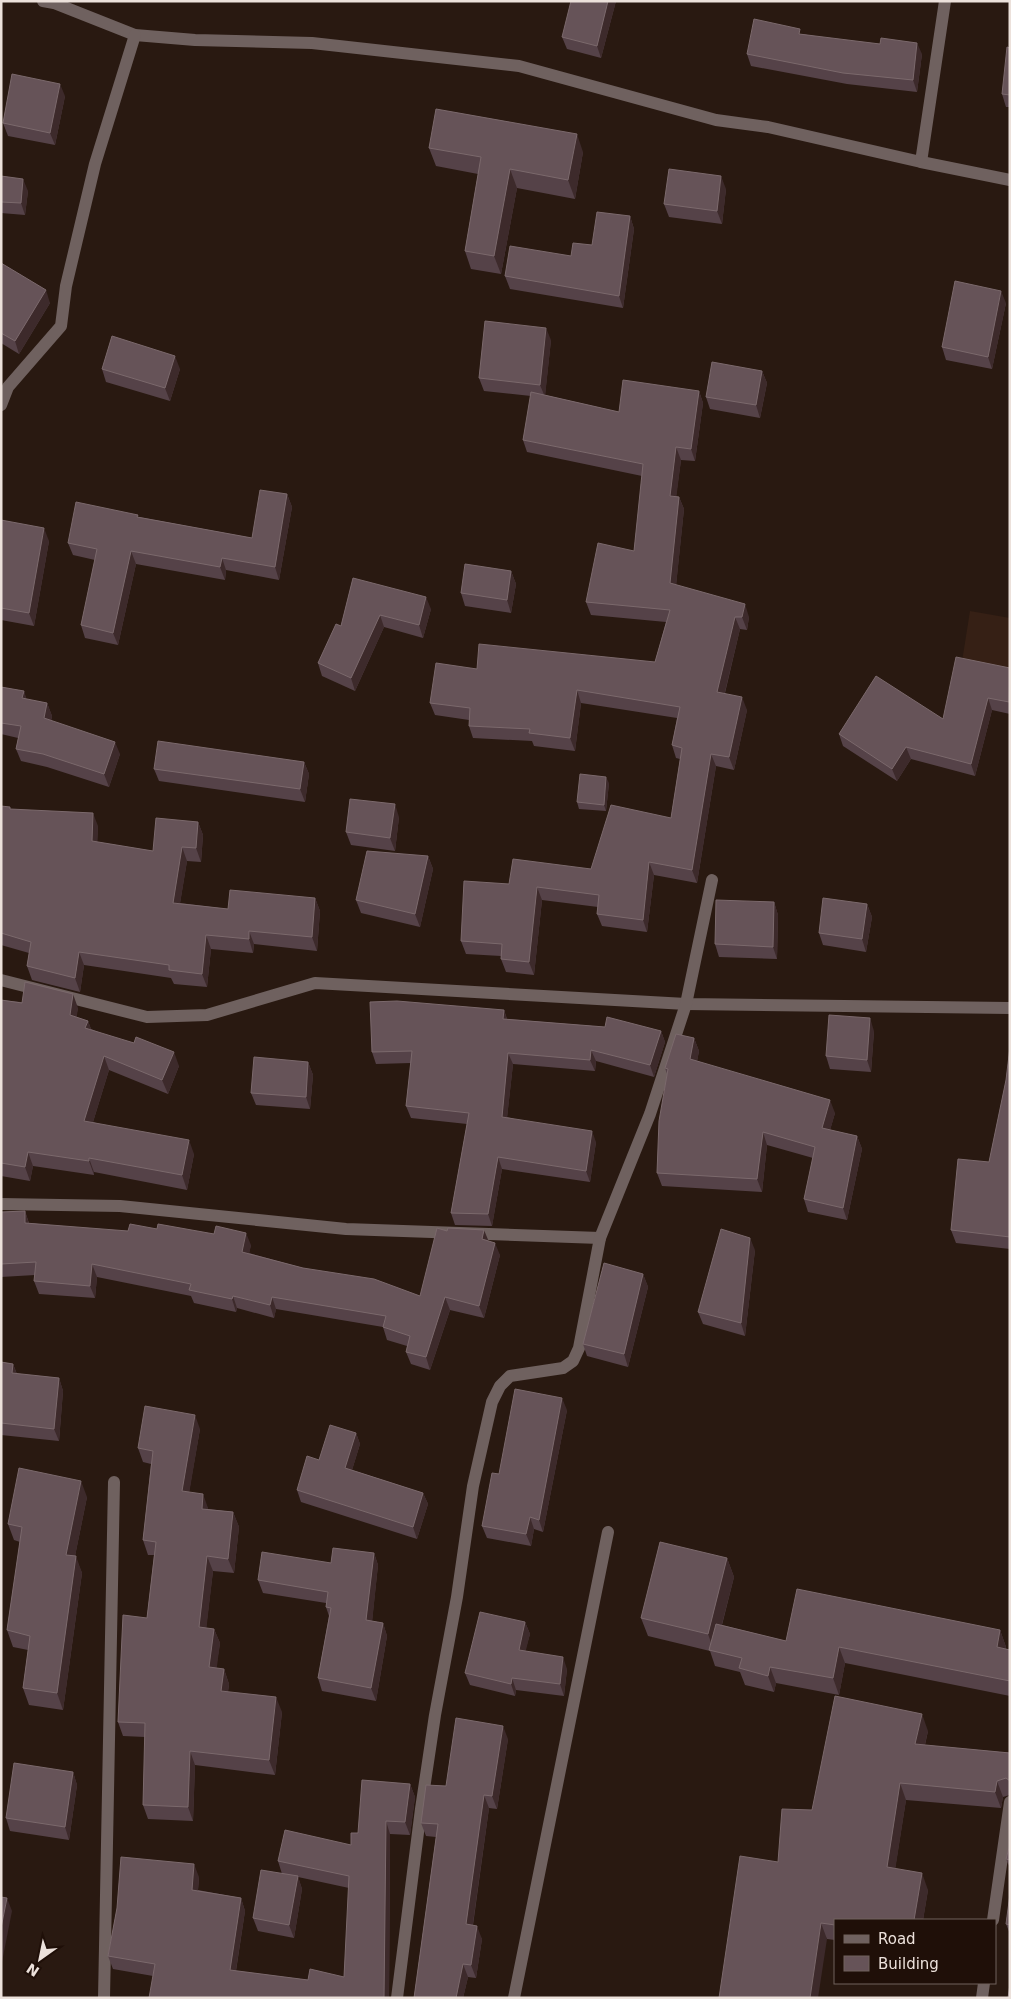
<svg xmlns="http://www.w3.org/2000/svg" width="1011" height="1999" font-family="'DejaVu Sans',sans-serif">
  <style>
    .built { fill: #362015 }
    .lines { fill: none; stroke-linecap: round; stroke-linejoin: round }
    .minor { stroke: #6f615f; stroke-width: 12 }
    .wall { fill: #554248 }
    .shaded-wall { fill: #3d2a2b }
    .building { fill: #665358; stroke: #7b696c }
  </style>
  <rect width="100%" height="100%" fill="#291911"/>
  <path class="built" d="M970,611L1010,618V676L961,668Z"/>
  <g class="lines">
    <g class="minor">
      <path d="M43,1L54,3L135,35L195,40L312,43L519,66L716,120L768,127L921,162L1010,180"/>
      <path d="M921,162L945,1"/>
      <path d="M1,405L8,387L61,326L66,286L95,164L135,35"/>
      <path d="M1,980L147,1017L207,1015L315,983L686,1004L1010,1008"/>
      <path d="M1,1204L120,1206L346,1229L600,1238"/>
      <path d="M993,1920L1010,1802"/>
      <path d="M104,1998L114,1482"/>
      <path d="M397,1998L421,1809L435,1715L457,1597L473,1486L492,1402L500,1386L510,1376L563,1368L573,1361L579,1348L600,1238L650,1114L686,1004L712,880"/>
      <path d="M514,1998L608,1532"/>
      <path d="M982,1998L984,1983"/>
    </g>
  </g>
  <g class="wall">
    <path d="M616,1L601,58L567,49L562,37Z"/>
    <path d="M802,34L922,54L917,92L847,84L751,66L747,54Z"/>
    <path d="M1010,48V107H1006L1002,94Z"/>
    <path d="M65,96L55,145L8,136L3,123Z"/>
    <path d="M429,148L583,152L575,199L517,188L501,274L471,269L465,251L478,174L436,166Z"/>
    <path d="M1,176L28,191L25,215L1,213Z"/>
    <path d="M726,189L722,224L669,217L664,204Z"/>
    <path d="M630,216L634,229L623,308L510,289L505,276L571,256L592,245Z"/>
    <path d="M1,263L50,303L19,354L1,343Z"/>
    <path d="M1006,303L992,369L946,360L942,347Z"/>
    <path d="M551,340L545,395L619,412L699,391L703,403L695,461L681,460L676,496L679,497L684,509L676,585L749,617L747,630L740,629L725,693L747,710L734,770L716,766L697,883L654,875L647,932L602,926L597,914L598,907L542,900L534,975L506,972L501,959V956L466,954L461,941L509,884L591,869L671,818L680,759L676,758L672,745L677,718L581,703L575,751L534,746L532,741L473,738L469,726V720L435,715L430,703L477,669L655,662L666,622L591,615L586,602L634,551L642,476L527,452L523,440L531,396L484,391L479,378Z"/>
    <path d="M102,369H180L170,401L106,382Z"/>
    <path d="M762,371L767,383L760,418L710,409L706,397Z"/>
    <path d="M287,494L292,507L279,580L226,570L225,580L136,564L118,645L85,638L81,625L95,560L73,555L68,543L139,517L252,538Z"/>
    <path d="M1,520L49,541L34,626L1,620Z"/>
    <path d="M511,571L516,584L511,613L465,606L461,593Z"/>
    <path d="M353,578L431,609L423,638L384,627L355,691L322,676L318,663L341,626Z"/>
    <path d="M1010,668V714L992,710L975,776L911,759L897,781L843,746L839,734L943,719Z"/>
    <path d="M1,687L24,691L26,699L47,703L52,716L51,721L120,754L109,787L47,767L21,761L16,749L18,738L1,734Z"/>
    <path d="M304,762L309,774L305,802L159,781L154,769Z"/>
    <path d="M609,783L606,811L579,809L577,802Z"/>
    <path d="M1,806L11,809L98,826L97,842L153,851L198,822L203,835L201,862L187,861L180,903L228,909L315,898L320,911L317,951L254,944L253,953L211,949L207,987L174,984L171,978L84,965L80,992L32,980L27,966L29,953L1,945Z"/>
    <path d="M399,817L395,851L351,845L346,832Z"/>
    <path d="M428,856L433,869L420,927L361,913L356,900Z"/>
    <path d="M774,902L778,915L777,959L719,957L715,944Z"/>
    <path d="M867,904L872,917L866,952L823,945L819,933Z"/>
    <path d="M1,1000L78,1008L76,1017L88,1021L91,1029L179,1066L168,1094L109,1070L93,1122L194,1154L187,1190L94,1172V1175L33,1166L30,1181L1,1176Z"/>
    <path d="M504,1010L507,1019L605,1027L661,1031L665,1042L654,1077L596,1061L595,1071L513,1064L507,1117L596,1142L590,1182L502,1169L492,1226L455,1225L451,1213L467,1124L411,1118L406,1106L411,1063L376,1064L372,1052Z"/>
    <path d="M874,1031L871,1072L830,1069L826,1056Z"/>
    <path d="M694,1038L699,1051L697,1061L835,1113L830,1130L857,1136L862,1149L847,1220L808,1212L804,1199L813,1158L767,1145L762,1192L662,1186L657,1173L667,1074L665,1068Z"/>
    <path d="M1010,1047V1249L956,1243L951,1230L989,1162L1006,1080Z"/>
    <path d="M308,1062L313,1075L310,1109L256,1105L251,1093Z"/>
    <path d="M25,1211L29,1223L251,1245L249,1253L303,1268L420,1296L488,1241L500,1255L484,1318L450,1310L430,1370L411,1364L406,1352L407,1346L387,1340L383,1327L276,1309L274,1318L237,1308L236,1312L194,1303L191,1296L97,1277L95,1298L39,1294L34,1281L35,1275L1,1277V1212Z"/>
    <path d="M755,1250L745,1336L703,1324L698,1312Z"/>
    <path d="M643,1274L648,1287L628,1367L587,1356L583,1344Z"/>
    <path d="M1,1362L13,1364L17,1374L59,1378L63,1391L59,1441L1,1435Z"/>
    <path d="M567,1410L543,1532L534,1529L531,1546L487,1538L482,1526L499,1474Z"/>
    <path d="M200,1429L189,1492L208,1508V1509L233,1512L239,1527L234,1573L213,1571L206,1628L214,1629L220,1643L216,1668L224,1669L229,1684L228,1692L282,1712L275,1775L195,1765L193,1821L148,1819L143,1805L145,1737L123,1736L118,1722L147,1618L154,1555H148L143,1540L151,1464L143,1462L138,1448Z"/>
    <path d="M356,1433L360,1444L352,1470L423,1493L428,1504L417,1539L301,1502L297,1490L319,1460Z"/>
    <path d="M87,1497L75,1556L82,1573L63,1710L29,1705L23,1688L28,1650L13,1647L7,1630L20,1542L14,1540L8,1524Z"/>
    <path d="M374,1553L378,1565L372,1621L383,1623L387,1636L376,1701L322,1691L318,1678L329,1616L326,1607V1603L263,1593L258,1580Z"/>
    <path d="M727,1558L734,1577L722,1625L786,1641L1000,1630L1006,1647V1649L1010,1650V1696L845,1663L839,1695L776,1683L774,1692L745,1685L740,1672L715,1666L710,1651L648,1636L641,1618Z"/>
    <path d="M525,1622L530,1634L525,1651L567,1669L564,1696L516,1690L515,1696L470,1685L465,1673Z"/>
    <path d="M928,1731L925,1745L1010,1753V1795L1003,1797L1001,1808L906,1800L895,1869L928,1890L923,1920H835V1940L827,1939L778,1862L812,1810Z"/>
    <path d="M508,1739L497,1809L489,1808L473,1925L482,1939L476,1978L468,1977L463,1998H414L436,1837L426,1836L421,1823L446,1786Z"/>
    <path d="M73,1772L77,1785L69,1840L10,1831L6,1818Z"/>
    <path d="M410,1784L415,1797L410,1835L390,1834L389,1998L153,1976L113,1969L108,1956L117,1908L199,1877L198,1890L241,1898L245,1911L236,1971L308,1980L344,1977L349,1888L298,1877L302,1889L294,1938L258,1931L253,1918L282,1874L278,1861L351,1845L358,1833Z"/>
    <path d="M1010,1844V1868L1006,1859Z"/>
    <path d="M1010,1894V1934L1006,1924Z"/>
  </g>
  <g class="shaded-wall">
    <path d="M608,1H616L601,58L597,46Z"/>
    <path d="M917,43L922,54L917,92L913,80Z"/>
    <path d="M60,84L65,96L55,145L50,133Z"/>
    <path d="M577,134L583,152L575,199L568,180Z"/>
    <path d="M510,169L517,188L501,274L494,256Z"/>
    <path d="M721,176L726,189L722,224L717,211Z"/>
    <path d="M23,179L28,191L25,215L21,203Z"/>
    <path d="M630,216L634,229L623,308L619,296Z"/>
    <path d="M46,290L50,303L19,354L15,341Z"/>
    <path d="M1001,291L1006,303L992,369L988,357Z"/>
    <path d="M546,328L551,340L545,397L540,385Z"/>
    <path d="M175,356L180,369L170,401L165,388Z"/>
    <path d="M762,371L767,383L760,418L756,405Z"/>
    <path d="M699,391L703,403L695,461L691,449Z"/>
    <path d="M676,447L681,460L675,508L670,496Z"/>
    <path d="M287,494L292,507L279,580L275,567Z"/>
    <path d="M679,497L684,509L675,596L670,583Z"/>
    <path d="M44,528L49,541L34,626L29,613Z"/>
    <path d="M131,551L136,564L118,645L113,633Z"/>
    <path d="M222,558L226,570L225,580L220,567Z"/>
    <path d="M511,571L516,584L511,613L507,600Z"/>
    <path d="M426,597L431,609L423,638L419,625Z"/>
    <path d="M745,604L749,617L747,630L742,617Z"/>
    <path d="M380,615L384,627L355,691L351,678Z"/>
    <path d="M735,617L740,629L722,704L717,692Z"/>
    <path d="M577,690L581,703L575,751L570,738Z"/>
    <path d="M24,691L28,704L22,698Z"/>
    <path d="M742,697L747,710L734,770L729,757Z"/>
    <path d="M988,698L992,710L975,776L971,764Z"/>
    <path d="M47,703L52,716L49,731L44,718Z"/>
    <path d="M115,742L120,754L109,787L104,774Z"/>
    <path d="M906,747L911,759L897,781L892,769Z"/>
    <path d="M711,754L716,766L697,883L692,870Z"/>
    <path d="M304,762L309,774L305,802L300,789Z"/>
    <path d="M606,777L609,783L606,811L604,805Z"/>
    <path d="M395,804L399,817L395,851L390,838Z"/>
    <path d="M93,813L98,826L97,854L92,841Z"/>
    <path d="M198,822L203,835L201,862L196,848Z"/>
    <path d="M182,847L187,861L178,916L173,903Z"/>
    <path d="M428,856L433,869L420,927L415,914Z"/>
    <path d="M649,862L654,875L647,932L643,920Z"/>
    <path d="M537,887L542,900L534,975L529,962Z"/>
    <path d="M315,898L320,911L317,951L312,937Z"/>
    <path d="M774,902L778,915L777,959L773,947Z"/>
    <path d="M867,904L872,917L866,952L862,939Z"/>
    <path d="M249,931L254,944L253,953L249,939Z"/>
    <path d="M206,935L211,949L207,987L202,974Z"/>
    <path d="M79,952L84,965L80,992L75,978Z"/>
    <path d="M73,994L78,1008L75,1030L70,1015Z"/>
    <path d="M504,1010L508,1022L503,1019Z"/>
    <path d="M870,1018L874,1031L871,1072L867,1060Z"/>
    <path d="M88,1021L93,1035L85,1028Z"/>
    <path d="M661,1031L665,1042L654,1077L650,1065Z"/>
    <path d="M694,1038L699,1051L695,1072L690,1059Z"/>
    <path d="M591,1050L596,1061L595,1071L590,1060Z"/>
    <path d="M174,1052L179,1066L168,1094L162,1080Z"/>
    <path d="M508,1053L513,1064L506,1128L502,1117Z"/>
    <path d="M104,1056L109,1070L89,1135L84,1121Z"/>
    <path d="M308,1062L313,1075L310,1109L306,1097Z"/>
    <path d="M830,1100L835,1113L827,1141L822,1128Z"/>
    <path d="M592,1131L596,1142L590,1182L586,1171Z"/>
    <path d="M763,1132L767,1145L762,1192L757,1179Z"/>
    <path d="M857,1136L862,1149L847,1220L843,1208Z"/>
    <path d="M189,1140L194,1154L187,1190L182,1175Z"/>
    <path d="M28,1152L33,1166L30,1181L25,1167Z"/>
    <path d="M498,1157L502,1169L492,1226L488,1214Z"/>
    <path d="M89,1158L94,1172V1175L89,1161Z"/>
    <path d="M25,1211L29,1224L25,1223Z"/>
    <path d="M484,1230L489,1242L482,1239Z"/>
    <path d="M246,1233L251,1245L247,1264L242,1252Z"/>
    <path d="M750,1238L755,1250L745,1336L741,1323Z"/>
    <path d="M495,1243L500,1255L484,1318L479,1306Z"/>
    <path d="M92,1264L97,1277L95,1298L90,1286Z"/>
    <path d="M643,1274L648,1287L628,1367L624,1354Z"/>
    <path d="M233,1296L237,1308L236,1312L232,1299Z"/>
    <path d="M272,1297L276,1309L274,1318L270,1305Z"/>
    <path d="M445,1297L450,1310L430,1370L426,1357Z"/>
    <path d="M13,1364L18,1377L12,1373Z"/>
    <path d="M59,1378L63,1391L59,1441L54,1429Z"/>
    <path d="M562,1398L567,1410L543,1532L539,1520Z"/>
    <path d="M195,1415L200,1429L187,1506L182,1491Z"/>
    <path d="M356,1433L360,1444L349,1480L345,1468Z"/>
    <path d="M81,1481L87,1497L72,1571L66,1555Z"/>
    <path d="M423,1493L428,1504L417,1539L413,1527Z"/>
    <path d="M203,1494L208,1508L207,1523L202,1509Z"/>
    <path d="M233,1512L239,1527L234,1573L228,1559Z"/>
    <path d="M530,1517L534,1529L531,1546L526,1534Z"/>
    <path d="M374,1553L378,1565L371,1633L366,1620Z"/>
    <path d="M76,1556L82,1573L63,1710L57,1693Z"/>
    <path d="M207,1556L213,1571L205,1641L199,1627Z"/>
    <path d="M727,1558L734,1577L715,1651H714L708,1634Z"/>
    <path d="M525,1622L530,1634L523,1662L519,1650Z"/>
    <path d="M383,1623L387,1636L376,1701L371,1688Z"/>
    <path d="M214,1629L220,1643L215,1682L209,1667Z"/>
    <path d="M1000,1630L1006,1647L1003,1663L997,1647Z"/>
    <path d="M839,1647L845,1663L839,1695L833,1678Z"/>
    <path d="M563,1657L567,1669L564,1696L560,1684Z"/>
    <path d="M770,1667L776,1683L774,1692L768,1676Z"/>
    <path d="M224,1669L229,1684L226,1705L221,1691Z"/>
    <path d="M512,1678L516,1690L515,1696L511,1684Z"/>
    <path d="M276,1697L282,1712L275,1775L269,1760Z"/>
    <path d="M922,1714L928,1731L921,1761L915,1744Z"/>
    <path d="M503,1726L508,1739L497,1809L492,1796Z"/>
    <path d="M190,1751L195,1765L193,1821L188,1807Z"/>
    <path d="M73,1772L77,1785L69,1840L65,1827Z"/>
    <path d="M997,1781L1003,1797L1001,1808L995,1792Z"/>
    <path d="M900,1783L906,1800L893,1884L887,1867Z"/>
    <path d="M410,1784L415,1797L410,1835L405,1822Z"/>
    <path d="M484,1795L489,1808L471,1937L466,1924Z"/>
    <path d="M386,1821L390,1834L389,1998H384Z"/>
    <path d="M194,1864L199,1877L197,1903L192,1890Z"/>
    <path d="M922,1873L928,1890L923,1920H914Z"/>
    <path d="M298,1876L302,1889L294,1938L289,1925Z"/>
    <path d="M7,1898L12,1911L1,1967V1928Z"/>
    <path d="M241,1898L245,1911L234,1983L230,1970Z"/>
    <path d="M821,1923L827,1939L818,1998H810Z"/>
    <path d="M477,1926L482,1939L476,1978L471,1965Z"/>
    <path d="M463,1964L468,1977L463,1998H456Z"/>
  </g>
  <g class="building">
    <path d="M571,1H608L597,46L562,37Z"/>
    <path d="M754,19L800,29L799,34L880,44L881,38L917,43L913,80L843,73L747,54Z"/>
    <path d="M1007,47L1010,48V95L1002,94Z"/>
    <path d="M12,74L60,84L50,133L3,123Z"/>
    <path d="M436,109L577,134L568,180L510,169L494,256L465,251L481,157L429,148Z"/>
    <path d="M669,169L721,176L717,211L664,204Z"/>
    <path d="M1,176L23,179L21,203L1,202Z"/>
    <path d="M597,212L630,216L619,296L505,276L510,246L571,256L573,243L592,245Z"/>
    <path d="M1,263L46,290L15,341L1,333Z"/>
    <path d="M955,281L1001,291L988,357L942,347Z"/>
    <path d="M485,321L546,328L540,385L479,378Z"/>
    <path d="M112,336L175,356L165,388L102,369Z"/>
    <path d="M712,362L762,371L756,405L706,397Z"/>
    <path d="M623,380L699,391L691,449L676,447L670,496L679,497L670,583L745,604L742,617H735L717,692L742,697L729,757L711,754L692,870L649,862L643,920L597,914L599,895L537,887L529,962L501,959L502,944L461,941L464,881L509,884L513,859L591,869L611,805L671,818L682,748L672,745L680,707L577,690L570,738L529,733L530,729L469,726L470,708L430,703L436,663L477,669L479,644L655,662L670,610L586,602L598,543L634,551L643,464L523,440L531,392L619,412Z"/>
    <path d="M260,490L287,494L275,567L222,558L220,567L131,551L113,633L81,625L97,549L68,543L76,502L138,515L137,517L252,538Z"/>
    <path d="M1,520L44,528L29,613L1,608Z"/>
    <path d="M465,564L511,571L507,600L461,593Z"/>
    <path d="M353,578L426,597L419,625L380,615L351,678L318,663L336,624L341,626Z"/>
    <path d="M956,657L1010,668L1009,702L988,698L971,764L906,747L892,769L839,734L876,676L943,719Z"/>
    <path d="M1,687L24,691L22,698L47,703L44,718L115,742L104,774L43,754L16,749L21,726L1,723Z"/>
    <path d="M158,741L304,762L300,789L154,769Z"/>
    <path d="M580,774L606,777L604,805L577,802Z"/>
    <path d="M350,799L395,804L390,838L346,832Z"/>
    <path d="M1,806L10,807V809L93,813L92,841L153,851L156,818L198,822L196,848L182,847L173,903L228,909L230,890L315,898L312,937L249,931V939L206,935L202,974L169,970V965L79,952L75,978L27,966L31,942L1,933Z"/>
    <path d="M367,851L428,856L415,914L356,900Z"/>
    <path d="M823,898L867,904L862,939L819,933Z"/>
    <path d="M716,900L774,902L773,947L715,944Z"/>
    <path d="M25,982L73,994L70,1015L88,1021L85,1028L134,1043L136,1037L174,1052L162,1080L104,1056L84,1121L189,1140L182,1175L89,1158V1161L28,1152L25,1167L1,1163V1000L22,1003Z"/>
    <path d="M397,1001L504,1010L503,1019L605,1027L607,1017L661,1031L650,1065L591,1050L590,1060L508,1053L502,1117L592,1131L586,1171L498,1157L488,1214L451,1213L469,1113L406,1106L412,1051L372,1052L370,1002Z"/>
    <path d="M829,1015L870,1018L867,1060L826,1056Z"/>
    <path d="M676,1034L694,1038L690,1059L830,1100L822,1128L857,1136L843,1208L804,1199L815,1147L763,1132L757,1179L657,1173L659,1121L668,1069L665,1068Z"/>
    <path d="M1010,1047V1237L951,1230L958,1159L989,1162L1006,1080Z"/>
    <path d="M254,1057L308,1062L306,1097L251,1093Z"/>
    <path d="M25,1211V1223L128,1231L130,1224L157,1229L158,1224L214,1234L216,1226L246,1233L242,1252L303,1268L374,1279L420,1296L437,1228L447,1231L448,1228L484,1230L482,1239L495,1243L479,1306L445,1297L426,1357L406,1352L410,1336L383,1327L386,1316L272,1297L270,1305L233,1296L232,1299L189,1290L191,1284L92,1264L90,1286L34,1281L36,1262L1,1264V1212Z"/>
    <path d="M721,1229L750,1238L741,1323L698,1312Z"/>
    <path d="M604,1263L643,1274L624,1354L583,1344Z"/>
    <path d="M1,1362L13,1364L12,1373L59,1378L54,1429L1,1423Z"/>
    <path d="M515,1389L562,1398L539,1520L530,1517L526,1534L482,1526L492,1473L499,1474Z"/>
    <path d="M145,1406L195,1415L182,1491L203,1494L202,1509L233,1512L228,1559L207,1556L199,1627L214,1629L209,1667L224,1669L221,1691L276,1697L269,1760L190,1751L188,1807L143,1805L145,1723L118,1722L123,1615L147,1618L156,1542L143,1540L153,1451L138,1448Z"/>
    <path d="M330,1425L356,1433L345,1468L423,1493L413,1527L297,1490L307,1456L319,1460Z"/>
    <path d="M19,1468L81,1481L66,1555L76,1556L57,1693L23,1688L30,1636L7,1630L22,1527L8,1524Z"/>
    <path d="M660,1542L727,1558L708,1634L641,1618Z"/>
    <path d="M333,1548L374,1553L366,1620L383,1623L371,1688L318,1678L331,1608L326,1607L328,1592L258,1580L262,1552L331,1563Z"/>
    <path d="M797,1589L1000,1630L997,1647L1010,1650V1681L839,1647L833,1678L770,1667L768,1676L739,1668L742,1658L709,1650L716,1624L786,1641Z"/>
    <path d="M480,1612L525,1622L519,1650L563,1657L560,1684L512,1678L511,1684L465,1673Z"/>
    <path d="M835,1696L922,1714L915,1744L1010,1753V1781L1006,1778L997,1781L995,1792L900,1783L887,1867L922,1873L914,1920H835V1925L821,1923L810,1998H719L740,1856L778,1862L782,1809L812,1810Z"/>
    <path d="M456,1718L503,1726L492,1796L484,1795L466,1924L477,1926L471,1965L463,1964L456,1998H414L438,1824L421,1823L426,1785L446,1786Z"/>
    <path d="M14,1763L73,1772L65,1827L6,1818Z"/>
    <path d="M362,1780L410,1784L405,1822L386,1821L384,1998H149L155,1964L108,1956L117,1908L121,1857L194,1864L192,1890L241,1898L230,1970L308,1980L310,1969L344,1977L349,1876L278,1861L285,1830L351,1845V1833H358Z"/>
    <path d="M1010,1844V1860L1006,1859Z"/>
    <path d="M261,1870L298,1876L289,1925L253,1918Z"/>
    <path d="M1010,1894V1925L1006,1924Z"/>
    <path d="M1,1897L7,1898L1,1928Z"/>
    <path d="M1010,1984V1998H1008Z"/>
  </g>
  <rect width="1011" height="1999" fill="none" stroke="#ece1db" stroke-width="5"/>
  <rect x="834" y="1919" width="162" height="65" fill="#1f0f08" stroke="#71635c"/>
  <rect x="844" y="1935" width="25" height="8" fill="#6f615f" stroke="#71635c"/>
  <text x="878" y="1944" font-size="15" fill="#ece1db">Road</text>
  <rect x="844" y="1956" width="25" height="15" fill="#665358" stroke="#71635c"/>
  <text x="878" y="1969" font-size="15" fill="#ece1db">Building</text>
  <g transform="translate(40 1959) rotate(213)" stroke="#1f0f08" stroke-width="4" paint-order="stroke">
  <path d="M0-4L9 19L0 12L-9 19Z" fill="#ece1db"/>
  <text y="-8" font-size="14" font-weight="bold" text-anchor="middle" fill="#ece1db">N</text>
  </g>
</svg>
